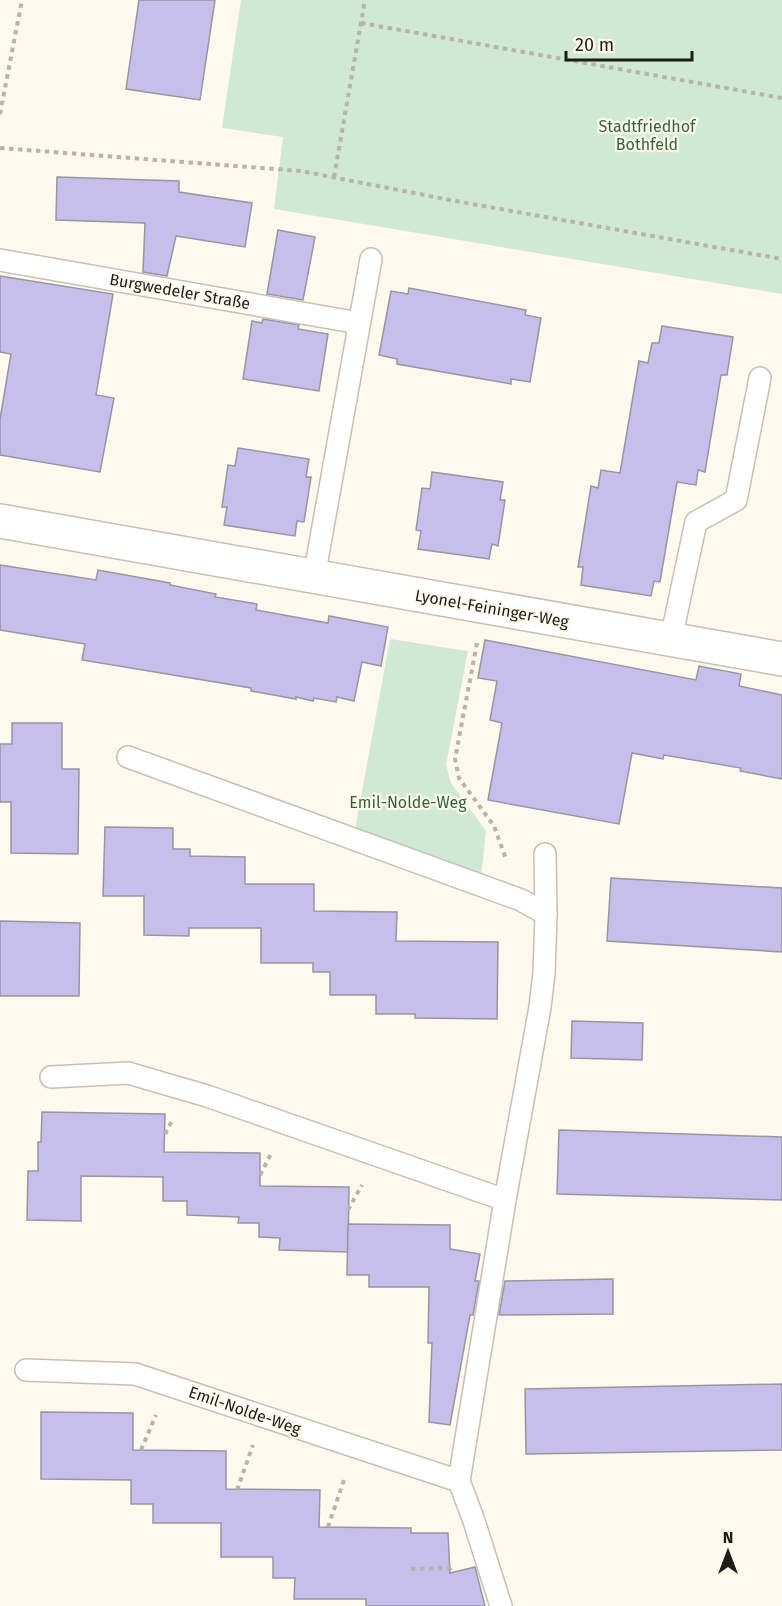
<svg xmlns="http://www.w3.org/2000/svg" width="782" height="1606" font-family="'Fira Sans',sans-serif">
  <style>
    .green { fill: #d0e9d2 }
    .building { fill: #c6bfeb; stroke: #9695a1; stroke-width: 1.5 }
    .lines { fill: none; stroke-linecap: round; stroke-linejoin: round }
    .service-casing { stroke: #c6bfb4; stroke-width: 24 }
    .minor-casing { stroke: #c6bfb4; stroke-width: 36 }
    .path { stroke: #b8b3a9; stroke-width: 4; stroke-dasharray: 4.5 4.5; stroke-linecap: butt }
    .service { stroke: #fff; stroke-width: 21 }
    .minor { stroke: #fff; stroke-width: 33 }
    .labels { text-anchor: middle; stroke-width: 4.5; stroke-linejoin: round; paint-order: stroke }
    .park-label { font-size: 16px; fill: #316539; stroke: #fff8ec }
    .street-label { font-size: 16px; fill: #1f1c18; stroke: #fff8ec }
  </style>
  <rect width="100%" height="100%" fill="#fff8ec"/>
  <g class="green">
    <path d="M241,0H782V294L274,209L283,137L222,128Z"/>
    <path d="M390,639L468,651L446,765L451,783L486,831L481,878L354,835Z"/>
  </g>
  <g class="building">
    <path d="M139,0H215L200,100L126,89Z"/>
    <path d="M57,177L179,181V192L252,203L245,247L176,236L167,276L143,272L145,223L56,220Z"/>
    <path d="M278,230L315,237L303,300L267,294Z"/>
    <path d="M0,276L113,294L96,395L114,398L100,472L0,455V419L11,354L0,352Z"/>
    <path d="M409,288L526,310L525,315L541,318L530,382L511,379V384L397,364V359L379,355L391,291L408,294Z"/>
    <path d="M263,319L299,325L298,329L328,334L319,391L243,379L252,321L262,323Z"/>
    <path d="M662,326L733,337L727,375H721L705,472L698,470L696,485L677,482L660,582L654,581L651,596L581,585L583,567H578L591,486L598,488L601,470L620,473L639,361L648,363L652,343H659Z"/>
    <path d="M238,448L309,459L306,477H311L304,522L297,521L295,536L224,525L227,507H222L228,465L235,466Z"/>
    <path d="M432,472L503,482L500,500H505L498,546L492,544L489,559L418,549L421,531L416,530L422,488L430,489Z"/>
    <path d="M0,565L96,580L98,570L170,583V585L216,594L215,597L257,604L256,610L328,623L329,616L388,627L381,666L362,662L354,701L337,697L336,702L314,698L313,701L296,697V699L251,691V688L82,660L85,644L0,630Z"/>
    <path d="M485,640L696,680L699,666L741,674L739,686L782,695V779L740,771L741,768L664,755L663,759L632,753L619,824L488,800L502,723L490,720L497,681L478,678Z"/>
    <path d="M12,723H62V769H79L78,854L11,853V802H0V744H12Z"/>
    <path d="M105,827L173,828V849H190V856L245,857V884H314V911L397,912L396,941L498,942L497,1019L415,1018V1014H376V995H330V972H313V963H261V928H189V936L144,935V896H103Z"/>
    <path d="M611,878L782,888V952L607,941Z"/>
    <path d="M0,921L80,923L79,996H0Z"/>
    <path d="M572,1021L643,1023L642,1060L571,1058Z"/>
    <path d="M42,1112L165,1114L164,1152L260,1153V1186L349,1187L348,1252L279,1250L280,1238L259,1237V1223H238L239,1217L187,1215V1201H163V1177L81,1176V1221L27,1220L28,1171H38V1142H41Z"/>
    <path d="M559,1130L782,1137V1200L557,1194Z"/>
    <path d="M348,1224L450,1225V1249L480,1254L475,1281H479L473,1315H470L450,1425L429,1422L432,1343H428L429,1287H369V1275H347Z"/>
    <path d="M613,1279V1314L499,1315L505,1281Z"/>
    <path d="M782,1384V1450L526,1454L525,1389Z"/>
    <path d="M41,1412L133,1413V1450L226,1451V1489L320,1490L319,1527L411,1528V1533H448L450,1573L475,1567L485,1606H366V1599H294L295,1578H273V1557H221V1523H153V1504H131V1480L41,1479Z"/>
  </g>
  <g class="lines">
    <g class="service-casing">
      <g id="service">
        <path d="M0,260L359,323"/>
        <path d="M314,577L371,259"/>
        <path d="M671,639L696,522L736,500L760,378"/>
        <path d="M128,757L521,900L546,914L544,973L540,1007L505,1200L459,1481L473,1518L501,1606"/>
        <path d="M545,854L546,914"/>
        <path d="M51,1077L128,1073L207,1096L505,1200"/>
        <path d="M26,1370L135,1374L459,1481"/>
      </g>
    </g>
    <g class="minor-casing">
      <path id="minor" d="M0,521L782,659"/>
    </g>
    <g class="path">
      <path d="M361,23L782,98"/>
      <path d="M0,114L22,0"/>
      <path d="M0,148L301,171L455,201L782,259"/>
      <path d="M334,177L365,0"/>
      <path d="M477,643L455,759L459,778L494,826L506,859"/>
      <path d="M165,1134L173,1119"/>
      <path d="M260,1175L272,1152"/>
      <path d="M348,1210L362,1185"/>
      <path d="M141,1450L156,1415"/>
      <path d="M237,1490L253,1445"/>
      <path d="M328,1527L345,1477"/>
      <path d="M411,1569L451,1568L455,1565"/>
    </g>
    <use href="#service" class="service"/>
    <use href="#minor" class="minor"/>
  </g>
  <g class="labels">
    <g class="park-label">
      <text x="647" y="132">Stadtfriedhof<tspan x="647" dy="18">Bothfeld</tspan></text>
      <text x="408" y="808">Emil-Nolde-Weg</text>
    </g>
    <g class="street-label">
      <text transform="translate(180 291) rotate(10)" y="6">Burgwedeler Straße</text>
      <text transform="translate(492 608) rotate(10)" y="6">Lyonel-Feininger-Weg</text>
      <text transform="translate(245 1410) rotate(19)" y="6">Emil-Nolde-Weg</text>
    </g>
  </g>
  <g transform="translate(728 1552)" stroke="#fff8ec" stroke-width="4.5" paint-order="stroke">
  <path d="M0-4.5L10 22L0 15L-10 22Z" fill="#1f1c18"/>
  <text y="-9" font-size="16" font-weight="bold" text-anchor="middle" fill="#1f1c18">N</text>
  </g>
  <path d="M566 51v9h126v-9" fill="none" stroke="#1f1c18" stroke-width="3"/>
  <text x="575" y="51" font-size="18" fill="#1f1c18" stroke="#fff8ec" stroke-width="4.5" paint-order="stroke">20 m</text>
</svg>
